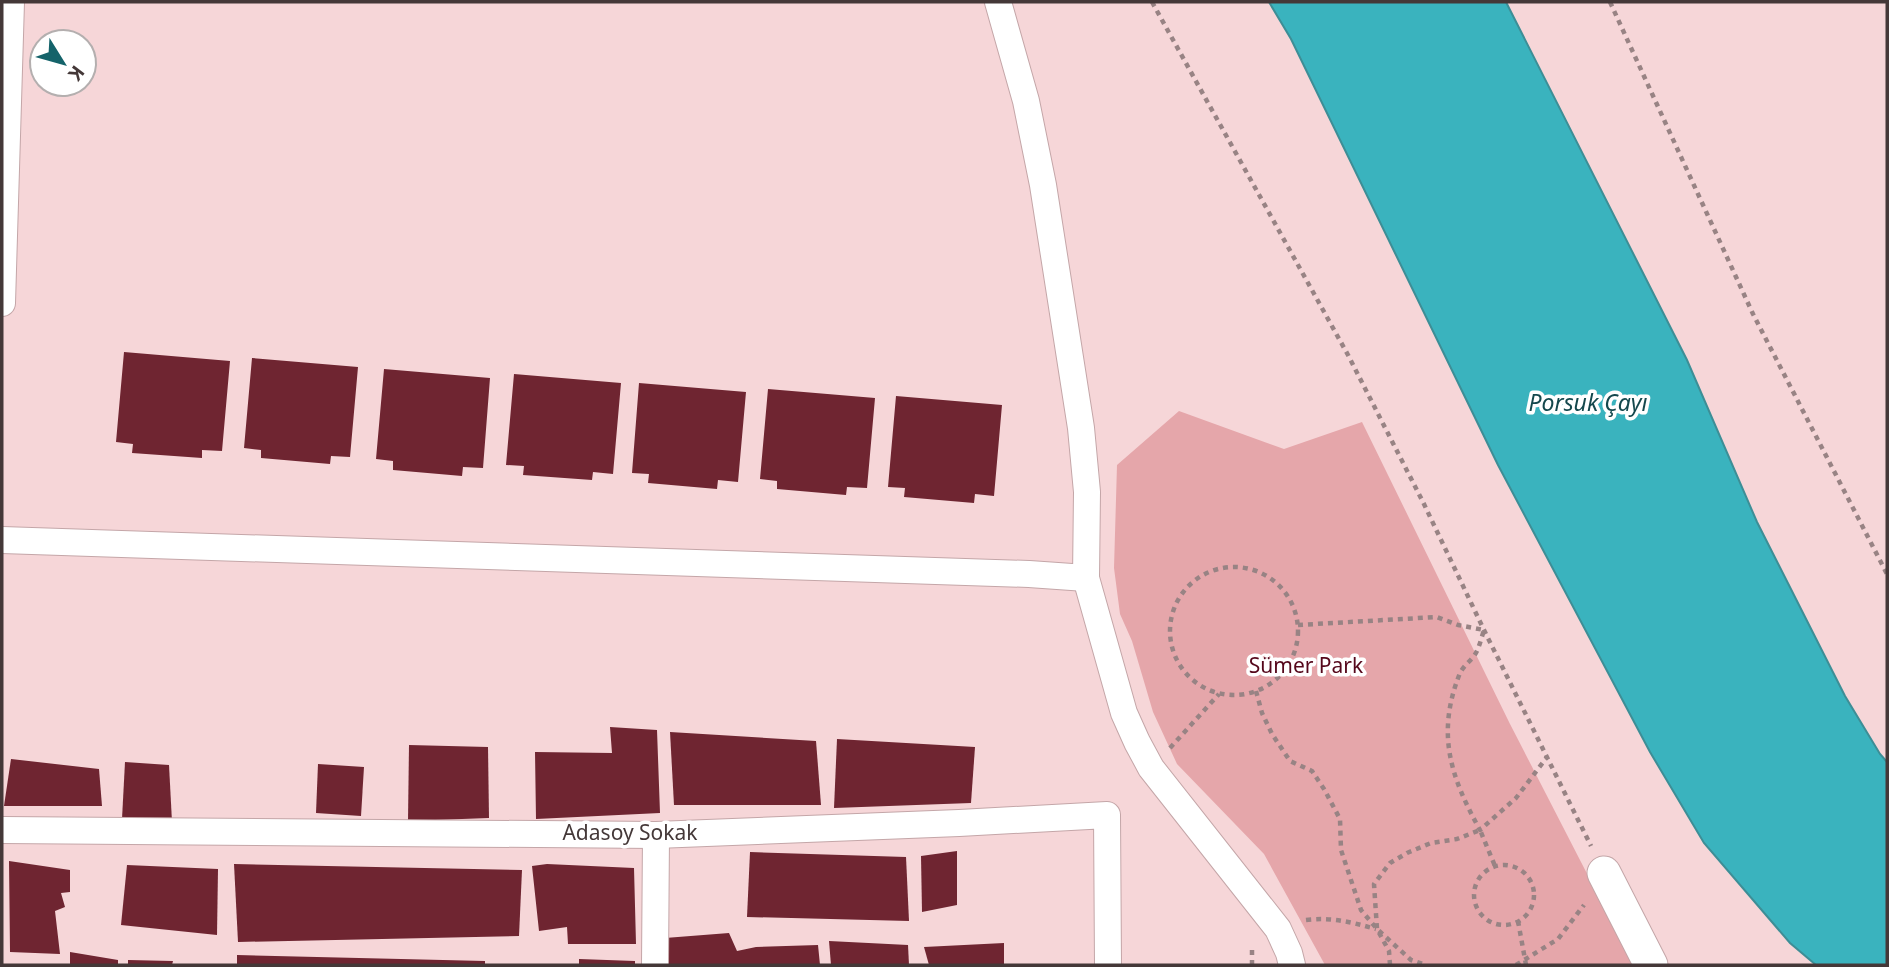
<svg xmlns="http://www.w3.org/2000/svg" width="1889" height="967" font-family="'Noto Sans',sans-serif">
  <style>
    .green { fill: #e5a6aa }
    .water { fill: #3ab3be; stroke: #3d8e96; stroke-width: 2 }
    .building { fill: #6f2531 }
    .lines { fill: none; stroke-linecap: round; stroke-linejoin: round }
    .minor-casing { stroke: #c4a6a8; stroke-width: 28 }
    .tertiary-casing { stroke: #c4a6a8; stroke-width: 35 }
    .path { stroke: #988384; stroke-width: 4.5; stroke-dasharray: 5 5; stroke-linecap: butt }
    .minor { stroke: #fff; stroke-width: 26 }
    .tertiary { stroke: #fff; stroke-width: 33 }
    .labels { text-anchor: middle; stroke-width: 7; stroke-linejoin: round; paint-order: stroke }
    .park-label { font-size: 21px; fill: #55071b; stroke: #fff }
    .street-label { font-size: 21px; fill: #443838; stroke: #fff }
    .water-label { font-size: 23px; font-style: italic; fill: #14484d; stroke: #fff }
  </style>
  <rect width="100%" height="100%" fill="#f6d6d8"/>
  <path class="green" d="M1179,411L1284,449L1362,422L1510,724L1634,965H1325L1264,854L1177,764L1153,712L1132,641L1120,614L1114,568L1117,465Z"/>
  <path class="water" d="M1269,2H1506L1687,360L1757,522L1845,696L1880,754L1887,762V965H1816L1790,943L1704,843L1650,752L1498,465L1291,39Z"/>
  <g class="building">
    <path d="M124,352L230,361L222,451L202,450V458L132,453L133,444L116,442Z"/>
    <path d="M252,358L358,367L350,457L331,456L330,464L261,458V450L244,448Z"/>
    <path d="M384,369L490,378L483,468L463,467L462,476L393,470V461L376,459Z"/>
    <path d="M514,374L621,383L613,474L593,472L592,480L523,475L524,466L506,465Z"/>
    <path d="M639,383L746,392L738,482L718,480L717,489L648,483L649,474L632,473Z"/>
    <path d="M768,389L875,398L867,488L847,487L846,495L777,489V481L760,479Z"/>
    <path d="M896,396L1002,405L994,496L975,494L974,503L904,497L905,488L888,487Z"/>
    <path d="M610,727L657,730L660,813L536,819L535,752L612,753Z"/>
    <path d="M670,732L816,741L821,805H674Z"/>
    <path d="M837,739L975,747L971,803L834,808Z"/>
    <path d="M409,745L488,747L489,818L408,821Z"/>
    <path d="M11,759L99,769L102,806H4Z"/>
    <path d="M125,762L169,765L172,822L122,819Z"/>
    <path d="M318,764L364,767L361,816L316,813Z"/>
    <path d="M957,851V905L922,912L921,856Z"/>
    <path d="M750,852L906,857L909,921L747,917Z"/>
    <path d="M9,861L70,870V892L61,893L65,907L55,911L60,954L10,952Z"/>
    <path d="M234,864L522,870L519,936L238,942Z"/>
    <path d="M547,864L634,868L636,944H568L567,927L539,931L532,866Z"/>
    <path d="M127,865L218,869L217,935L121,925Z"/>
    <path d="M729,933L737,951L756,947L818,945L820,965H666L665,938Z"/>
    <path d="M829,941L908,945L909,965H831Z"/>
    <path d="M1004,943V965H929L924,947Z"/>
    <path d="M70,952L118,960V965H70Z"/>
    <path d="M237,955L485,961V965H237Z"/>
    <path d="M579,959L635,961V965H579Z"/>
    <path d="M128,960L173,961L172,965H128Z"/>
  </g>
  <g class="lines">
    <g class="minor-casing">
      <g id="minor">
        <path d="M998,2L1026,101L1043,185L1081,428L1087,492L1086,578L1124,713L1137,742L1151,768L1278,929L1289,953L1292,965"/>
        <path d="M2,303L11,2"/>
        <path d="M2,540L1029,574L1086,578"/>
        <path d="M2,830L656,835L959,823L1107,815L1108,965"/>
        <path d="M655,965L656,835"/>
      </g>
    </g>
    <g class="tertiary-casing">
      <path id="tertiary" d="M1604,873L1651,965"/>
    </g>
    <g class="path">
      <path d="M1152,2L1348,355L1423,502L1484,630L1591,846"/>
      <path d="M1610,2L1753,314L1887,574"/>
      <circle cx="1234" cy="631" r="64"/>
      <path d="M1298,625L1437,617L1458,625L1484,630C1481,639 1479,649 1474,656C1469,662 1463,667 1460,673C1436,733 1450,776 1480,830L1516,798L1547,757"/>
      <path d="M1256,691L1262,713L1272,734L1290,761L1312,771L1324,789L1340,819L1341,850L1361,910L1377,929L1411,960L1426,965"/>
      <path d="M1170,748L1219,694"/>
      <circle cx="1504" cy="895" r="30"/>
      <path d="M1306,920C1332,917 1351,922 1376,929"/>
      <path d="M1518,921L1526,965"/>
      <path d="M1252,965V950L1256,947"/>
      <path d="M1390,965L1389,951L1377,929L1374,884L1390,863L1407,853L1431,843L1457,839L1480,830L1495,866"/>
      <path d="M1516,965L1558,939L1584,905"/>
    </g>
    <use href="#minor" class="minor"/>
    <use href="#tertiary" class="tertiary"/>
  </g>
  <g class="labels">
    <g class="park-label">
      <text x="1306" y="673">Sümer Park</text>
    </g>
    <g class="street-label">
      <text x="630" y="840">Adasoy Sokak</text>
    </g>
    <g class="water-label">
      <text x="1588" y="411">Porsuk Çayı</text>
    </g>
  </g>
  <rect width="1889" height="967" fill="none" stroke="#443838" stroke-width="7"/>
  <g transform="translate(63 63) rotate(127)"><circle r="33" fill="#ffffff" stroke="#b4afaf" stroke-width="2"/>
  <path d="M0-5L12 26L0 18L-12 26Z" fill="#14636a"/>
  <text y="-10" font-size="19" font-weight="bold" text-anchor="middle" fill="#443838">K</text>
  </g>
</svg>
